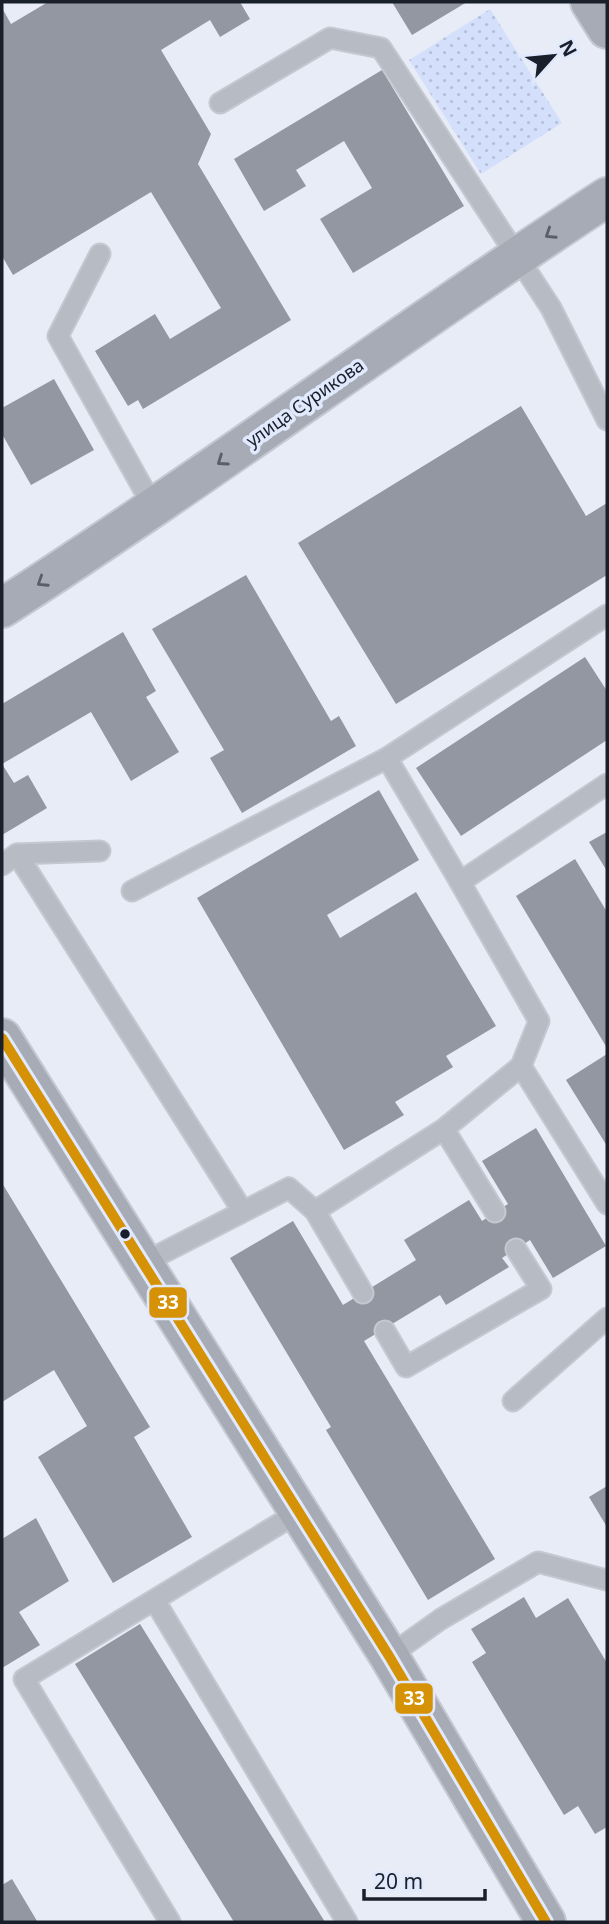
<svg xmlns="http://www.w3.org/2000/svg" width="609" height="1924" font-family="'Noto Sans',sans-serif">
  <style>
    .grass { fill: url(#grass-dots) }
    .building { fill: #9297a1 }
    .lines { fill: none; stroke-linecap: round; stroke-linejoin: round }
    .lane-casing { stroke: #c4c8d1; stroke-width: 23 }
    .primary-casing { stroke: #c4c8d1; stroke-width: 42 }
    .lane { stroke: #b7bbc3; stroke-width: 19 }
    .primary { stroke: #a6abb5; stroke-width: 38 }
    .bus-1-casing { stroke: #e1eafd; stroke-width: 16 }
    .bus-1 { stroke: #d69206; stroke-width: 10 }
    .oneway { stroke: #595f69 }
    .bus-dot { fill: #1a202b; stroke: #e1eafd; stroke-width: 2.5 }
    .labels { text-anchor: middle; stroke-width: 7; stroke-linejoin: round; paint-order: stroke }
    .street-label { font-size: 18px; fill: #1a202b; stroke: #e1eafd }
    .line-badge { stroke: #e1eafd; stroke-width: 2.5 }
    .badge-label { font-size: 19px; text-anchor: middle; font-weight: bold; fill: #fff }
  </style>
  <defs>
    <pattern id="grass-dots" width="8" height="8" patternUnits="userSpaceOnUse" patternTransform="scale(1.75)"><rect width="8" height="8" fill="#d4e0fb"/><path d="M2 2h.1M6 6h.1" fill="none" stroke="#b5c0d7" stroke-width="1.8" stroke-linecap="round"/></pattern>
  </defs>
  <rect width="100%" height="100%" fill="#e7ecf7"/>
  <path class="grass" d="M490,9L562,123L481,174L409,60Z"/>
  <g class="building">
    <path d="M48,2H240L250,19L220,37L210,20L161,50L211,134L198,164L291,320L143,409L138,400L128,406L95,351L155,314L170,339L221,308L151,192L13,275L2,256V8L11,24Z"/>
    <path d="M392,2H467L412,35Z"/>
    <path d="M382,70L464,206L353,273L320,219L372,188L344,141L296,170L306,186L264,211L234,159Z"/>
    <path d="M54,379L94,450L31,485L2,434V408Z"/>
    <path d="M521,406L586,516L607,503V575L396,704L298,543Z"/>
    <path d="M246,575L331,721L339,716L356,746L242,813L210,758L224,750L152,629Z"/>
    <path d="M123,632L156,691L146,697L179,752L131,781L91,712L2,764L14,783L28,775L47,808L2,835V704Z"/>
    <path d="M585,657L607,691V740L461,836L416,768Z"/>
    <path d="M379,790L419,860L327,915L340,938L416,892L496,1026L446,1056L453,1067L395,1102L404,1115L344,1150L197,898Z"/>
    <path d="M607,832V871L589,842Z"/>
    <path d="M575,859L607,912V1048L516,896Z"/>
    <path d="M607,1054V1146L566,1080Z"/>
    <path d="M536,1128L606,1246L553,1278L530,1240L502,1258L509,1267L446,1305L440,1295L364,1341L495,1559L428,1600L326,1430L331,1427L230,1258L293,1221L343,1305L416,1260L404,1240L469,1200L482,1221L508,1204L482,1161Z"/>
    <path d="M2,1183L150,1427L134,1437L192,1537L113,1583L38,1457L87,1426L54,1370L2,1402Z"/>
    <path d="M607,1486V1527L589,1497Z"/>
    <path d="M36,1518L69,1581L19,1612L40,1645L2,1668V1539Z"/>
    <path d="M524,1597L536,1618L568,1598L607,1663V1827L595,1834L578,1806L564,1815L472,1662L486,1653L471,1629Z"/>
    <path d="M140,1624L325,1922H234L75,1664Z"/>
    <path d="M12,1879L37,1921L35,1922H2V1885Z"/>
  </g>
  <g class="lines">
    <g class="lane-casing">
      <g id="lane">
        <path d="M220,103L330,38L381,48L551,308L607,420"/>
        <path d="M100,254L58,336L154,508"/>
        <path d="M387,758L460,882L607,784"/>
        <path d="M17,854L242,1210"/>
        <path d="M2,865L17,854L100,851"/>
        <path d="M132,891L387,758L607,615"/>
        <path d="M521,1066L607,1204"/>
        <path d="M444,1129L495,1212"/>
        <path d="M315,1211L363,1293"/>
        <path d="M143,1263L289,1188L315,1211L444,1129L521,1066L539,1021L460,882"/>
        <path d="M385,1331L406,1367L541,1289L516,1249"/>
        <path d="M513,1401L607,1318"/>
        <path d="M155,1601L347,1922"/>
        <path d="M389,1656L441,1619L538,1562L607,1580"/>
        <path d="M170,1922L24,1679L299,1512"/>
      </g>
    </g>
    <g class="primary-casing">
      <g id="primary">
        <path d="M590,2L607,29"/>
        <path d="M2,608C207,476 403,330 607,197"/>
        <path d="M2,1038L389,1656L546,1922"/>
      </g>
    </g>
    <use href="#lane" class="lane"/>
    <use href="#primary" class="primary"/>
    <g class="bus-1-casing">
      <path id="bus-1" d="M2,1038L389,1656L546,1922"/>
    </g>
    <use href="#bus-1" class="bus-1"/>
  </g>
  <defs><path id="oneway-chevron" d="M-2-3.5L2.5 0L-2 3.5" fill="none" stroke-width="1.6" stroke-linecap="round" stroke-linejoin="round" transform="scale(1.75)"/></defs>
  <g class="oneway">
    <use href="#oneway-chevron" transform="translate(550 234) rotate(147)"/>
    <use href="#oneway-chevron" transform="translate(222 461) rotate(145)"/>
    <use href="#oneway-chevron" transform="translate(42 582) rotate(147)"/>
  </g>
  <circle class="bus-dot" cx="125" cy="1234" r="6"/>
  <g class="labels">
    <g class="street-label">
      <text transform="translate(305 403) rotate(-35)" y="6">улица Сурикова</text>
    </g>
  </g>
  <g class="line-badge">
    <rect x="148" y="1286" width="40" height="33" rx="7" fill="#d69206"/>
    <rect x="394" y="1682" width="40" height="33" rx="7" fill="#d69206"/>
  </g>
  <g class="badge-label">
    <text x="168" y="1309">33</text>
    <text x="414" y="1705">33</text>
  </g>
  <rect width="609" height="1924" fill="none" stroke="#1a202b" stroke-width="7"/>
  <g transform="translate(553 56) rotate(63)" stroke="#e1eafd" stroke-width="5" paint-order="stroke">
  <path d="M0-5L12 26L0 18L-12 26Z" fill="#1a202b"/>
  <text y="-10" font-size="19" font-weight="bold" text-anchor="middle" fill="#1a202b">N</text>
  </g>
  <path d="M364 1889v10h121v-10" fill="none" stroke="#1a202b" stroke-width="3.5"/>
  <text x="374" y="1889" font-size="21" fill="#1a202b" stroke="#e1eafd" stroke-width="5" paint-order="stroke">20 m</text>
</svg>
